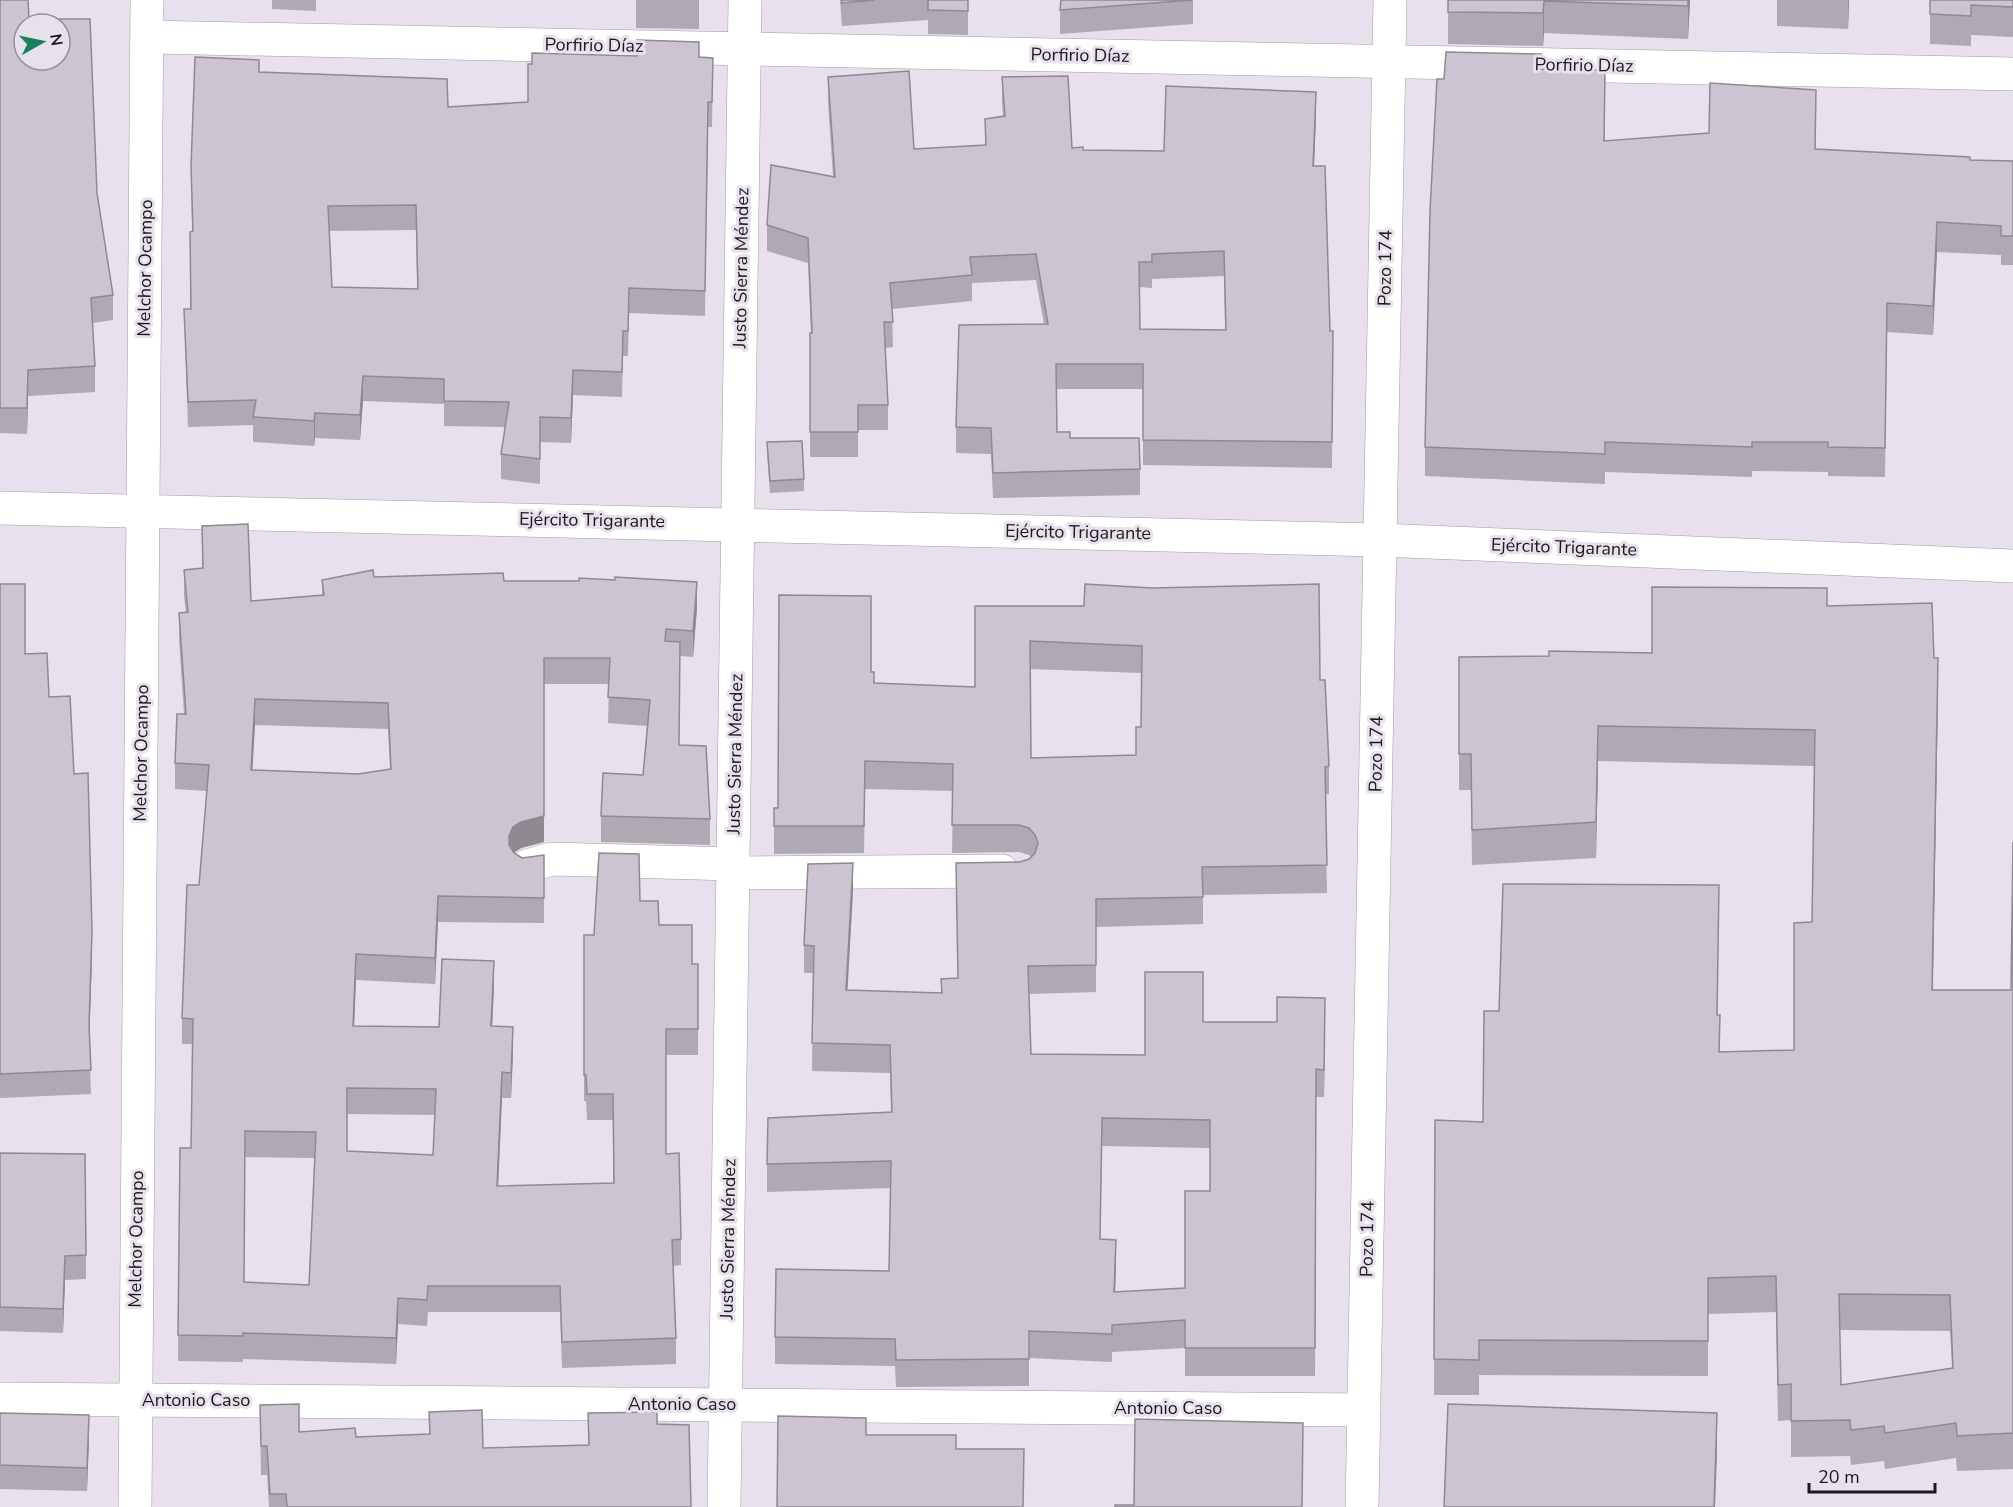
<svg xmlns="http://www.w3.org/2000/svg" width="2013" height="1507" font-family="'Nunito Sans',sans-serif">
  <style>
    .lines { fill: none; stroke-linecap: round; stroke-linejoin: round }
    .minor-casing { stroke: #a19aa5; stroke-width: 34 }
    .minor { stroke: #fff; stroke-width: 33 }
    .wall { fill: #afa9b3; fill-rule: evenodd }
    .shaded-wall { fill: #8f8992 }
    .building { fill: #ccc4d0; stroke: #8f8992; stroke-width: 1.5; fill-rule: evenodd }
    .labels { text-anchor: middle; stroke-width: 6; stroke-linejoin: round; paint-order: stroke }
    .street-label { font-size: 18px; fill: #1c191d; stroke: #e8e0ec }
  </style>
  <rect width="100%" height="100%" fill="#e8e0ec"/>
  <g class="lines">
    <g class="minor-casing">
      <g id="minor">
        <path d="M148,37L2013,74"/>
        <path d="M0,508L1380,540L2013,566"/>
        <path d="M527,866L552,859L733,864"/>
        <path d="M733,873L1002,871"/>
        <path d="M0,1399L1364,1410"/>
        <path d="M135,1507L147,0"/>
        <path d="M724,1507L745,0"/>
        <path d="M1362,1507L1390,0"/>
      </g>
    </g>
    <use href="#minor" class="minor"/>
  </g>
  <g class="wall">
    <path d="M0,0L29,19L97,193L113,295V320L92,323L95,366V392L28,396L27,434L0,433Z"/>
    <path d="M272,0H316V11L272,9Z"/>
    <path d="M636,0H699V29L636,28Z"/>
    <path d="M840,0H968V35L928,34V20L842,26Z"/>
    <path d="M1193,0V24L1060,34V10Z"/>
    <path d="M1448,0H1690L1688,39L1544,33L1543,46L1448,44Z"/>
    <path d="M1777,0H1849L1848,29L1777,26Z"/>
    <path d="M1930,0H2013V37L1971,35V46L1930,44Z"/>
    <path d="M699,57L713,58L712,127H708L705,316L629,313L628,356H623L622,397L573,395L571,443L540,442V484L501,479V454L505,427L444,426V404L363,401L360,440L315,438L314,446L253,442V425L188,427L184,309H190L192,231L191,167L259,72L448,107L528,102ZM416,230L417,289L332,287L329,231Z"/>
    <path d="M1541,69L1605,70V141L1816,149L1970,160L2013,161V265H2001V255L1937,252L1933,335L1887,332L1885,477L1828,476V472L1752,471V477L1605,472V484L1425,476V447L1444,79Z"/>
    <path d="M828,77L914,149L985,145V119L1003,116L1002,103V77L1072,148L1083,150L1164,151L1316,117L1314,166L1330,331H1333L1332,468L1143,465V389H1056L1057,432L1140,469V495L993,498L991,454L956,453V427L1044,324L1036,280L972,283V301L892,309L893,347L885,348L888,405V430H858V457H810V333H811L808,263L767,251V225L833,177L828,102ZM1224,276L1225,330L1140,329L1139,287L1152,288V279Z"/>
    <path d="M767,442L804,479V491L770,493L767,454Z"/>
    <path d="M202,526L251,601L322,595V580L374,577L504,581L697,608L693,657L680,656L679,745L710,819V845L601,842V816L643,775L647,726L608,723L609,684H544V842L521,848L514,853L522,858L544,855V923L438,922L435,984L356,980L354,1026L439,1027L494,987L492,1026L513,1053L511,1098H502L498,1186L613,1183V1120H587L586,1101H584V935H594L640,901L659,925L692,964H698V1055H666V1154L681,1239V1265L673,1266L676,1338V1364L562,1368L560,1312H428L427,1326L398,1324L396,1364L243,1359V1362L178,1361L180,1148H191L192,1044H182V1018L199,885L207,791L175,789V763L184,714L179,639V613H186L184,596V570L202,568ZM255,725L388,729L390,769L358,774L252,770ZM347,1114L435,1115L433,1155L347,1151ZM245,1157L315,1158L309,1285L244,1282Z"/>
    <path d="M0,584L25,654L49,697L74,774L92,956L89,1036L91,1094L0,1098Z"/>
    <path d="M975,606L1320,680L1329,766V794H1325L1327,893L1203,895V924L1096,927V992L1029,994L1031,1054L1145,1055L1203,1022L1325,1026L1324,1097H1316L1315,1376H1185V1348L1112,1352V1362L1029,1358V1386L896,1387L895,1366L775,1364V1337L889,1271L890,1188L767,1192V1164L891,1112L890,1073L812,1071L813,973H804V945L853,891L847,990L941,993V979L958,978L956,863L1020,862L1029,859L1031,857L1029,855L1019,852L952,853L953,791L865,789L864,853L774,854V808H778L871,672L874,683L975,687ZM1030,669L1142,673L1141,727L1136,755L1031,758ZM1102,1146L1210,1148V1191L1185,1288L1115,1292L1116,1268L1100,1239Z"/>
    <path d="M1827,606L1934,658L1938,694L1933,990H2011L2013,842V1469L1957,1471L1956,1458L1885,1469L1884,1461L1851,1465L1850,1456L1791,1457V1420L1778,1421L1776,1312L1708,1314V1376L1479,1375V1395H1434L1435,1120L1483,1122L1717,1015H1720V1052L1794,1050L1812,922L1814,766L1598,761L1596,858L1472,865L1471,790H1459V657L1549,656L1652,653ZM1839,1330L1950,1331L1952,1368L1841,1385Z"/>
    <path d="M0,1153L86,1255V1279L65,1280L63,1333L0,1331Z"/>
    <path d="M260,1405L299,1432L356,1437L429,1434V1412L483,1448L588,1445V1413L657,1424L691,1507H269L267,1475H261Z"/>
    <path d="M0,1413L89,1438L87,1491L0,1489Z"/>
  </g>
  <g class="shaded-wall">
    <path d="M1688,0H1690L1688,39Z"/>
    <path d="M1848,0H1849L1848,29Z"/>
    <path d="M1544,1V33L1543,46V13Z"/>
    <path d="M1316,92V117L1313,191V166Z"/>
    <path d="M1937,222V252L1933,335V306Z"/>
    <path d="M28,370V396L27,434V408Z"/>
    <path d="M573,370V395L571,443V418Z"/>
    <path d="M363,376V401L360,440V415Z"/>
    <path d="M315,413V438L314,446V421Z"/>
    <path d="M697,582V608L693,657V631Z"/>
    <path d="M1938,658V694L1932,1026V990Z"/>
    <path d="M255,699V725L251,796V770Z"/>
    <path d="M1598,726V761L1596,858V822Z"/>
    <path d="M544,816V842L521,848L513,853L509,862V836L513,827L521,822Z"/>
    <path d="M853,863V891L846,1018V990Z"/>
    <path d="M438,896V922L435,984V958Z"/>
    <path d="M92,932V956L89,1049V1025Z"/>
    <path d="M356,954V980L353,1052V1026Z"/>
    <path d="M494,961V987L491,1052V1026Z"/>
    <path d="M1325,998V1026L1324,1097V1070Z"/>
    <path d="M513,1027V1053L511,1098V1073Z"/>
    <path d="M502,1072V1098L497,1212V1186Z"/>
    <path d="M1116,1240V1268L1114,1320V1292Z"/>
    <path d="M65,1256V1280L63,1333V1309Z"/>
    <path d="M398,1298V1324L396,1364V1338Z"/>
    <path d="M1717,1413V1456L1715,1507H1714Z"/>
    <path d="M89,1415V1438L87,1491V1468Z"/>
  </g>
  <g class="building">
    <path d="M0,0H28L29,19H90L97,193L113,295L91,298L95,366L28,370L27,408H0ZM24,24H60V60H24Z"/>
    <path d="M842,0H874L842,3Z"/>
    <path d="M928,0H968V11L928,10Z"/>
    <path d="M1061,0H1193L1060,10Z"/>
    <path d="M1448,0H1688V6L1544,1L1543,13L1448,12Z"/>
    <path d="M1930,0H2013V7L1971,5V16L1930,14Z"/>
    <path d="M637,40L699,42V57L713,58L712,102H708L705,291L629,288L628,331H623L622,372L573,370L571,418L540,417V459L501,454L509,402L444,401V379L363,376L360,415L315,413L314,421L253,417L256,400L188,402L184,309H191L190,232L193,231L191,167L195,57L259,60V72L447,79L448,107L528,102V64H532V53L637,56ZM416,205L418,289L332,287L328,206Z"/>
    <path d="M1446,52L1541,54L1540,69L1605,70L1604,141L1709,133L1710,83L1816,90L1815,149L1970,157V160L2013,161V236H2001V226L1937,222L1933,306L1887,303L1885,448L1828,447V442H1752V447L1605,442V454L1425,447L1430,211L1437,79H1444Z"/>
    <path d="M909,71L914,149L986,145L985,119L1005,116L1002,77L1068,76L1072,148L1083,147V150L1164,151L1166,86L1316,92L1313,166H1325L1330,331H1333L1332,442L1143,440V364H1056L1057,432H1070V438H1139L1140,469L993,473L991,428L956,427L959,325L1048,324L1036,254L970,257L972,275L890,283L893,322H884L888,405H858V432H810V333H812L808,238L767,225L771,165L835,177L828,77ZM1224,251L1226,330L1140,329L1139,262H1152V254Z"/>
    <path d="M802,441L804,479L770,481L767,442Z"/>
    <path d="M248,524L251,601L324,595L322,580L373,570L374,577L503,573L504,581H579V578L615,580V577L697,582L693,631L666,629L665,641L680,642L679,745L706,746L710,819L601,816L603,773L643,775L650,700L608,697L610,658H544V816L521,822L513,827L509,836V845L514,853L522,858L544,855V898L438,896L435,958L356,954L353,1026L439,1027L442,959L494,961L491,1026L513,1027L511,1073L502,1072L497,1186L614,1183L613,1094H587L586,1075H584V935H594L599,853L639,854L640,901H658L659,925H692V964H698V1029H666V1154L679,1153L681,1239L672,1240L676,1338L562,1342L560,1286H428L427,1300L398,1298L396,1338L243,1333V1336L178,1335L180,1148H191L193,1019L182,1018L187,885H199L209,765L175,763L177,714H186L179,613L188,612L184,570L203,568L202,526ZM255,699L388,703L391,769L358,774L251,770ZM347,1088L436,1089L433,1155L347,1151ZM245,1131L316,1132L309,1285L244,1282Z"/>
    <path d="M0,584H25V654L47,653L49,697L70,696L74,774L88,773L92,932L89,1025L91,1070L0,1074Z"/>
    <path d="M1085,584L1152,588L1319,584L1320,680H1325L1329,766L1325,767L1327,865L1202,867L1203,897L1096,899V965L1028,966L1031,1054L1145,1055V972H1203V1022H1277V997L1325,998L1324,1070L1316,1069L1315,1348H1185V1320L1112,1325V1334L1029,1331V1359L896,1360L895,1339L775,1337L776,1269L889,1271L891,1161L767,1164L768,1118L892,1112L890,1045L812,1043L814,946L804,945L808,864L853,863L846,990L942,993L941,979L958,978L956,863L1020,862L1029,859L1035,853L1038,843L1035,835L1029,828L1019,825H952L953,764L865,761L864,826H774V808H778L779,595L871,596V672H874V683L975,687V606H1084ZM1030,641L1142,646L1141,727H1136V755L1031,758ZM1102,1118L1210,1120V1191H1185V1288L1114,1292L1116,1240L1100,1239Z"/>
    <path d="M1652,587L1827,588V606L1932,603L1934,658H1938L1932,990H2011L2013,842V1433L1957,1436L1956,1423L1885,1433L1884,1426L1851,1430L1850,1420L1791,1421V1384L1778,1385L1776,1276L1708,1278V1341L1479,1340V1360L1434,1359L1435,1120L1483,1122L1484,1011H1499L1503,884L1719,885L1717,1015H1720L1719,1052L1794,1050V923L1812,922L1815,730L1598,726L1596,822L1472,830L1471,754H1459V657L1549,656V651L1652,653ZM1839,1294L1950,1295L1953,1368L1841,1385Z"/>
    <path d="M0,1153L85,1154L86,1255L65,1256L63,1309L0,1307Z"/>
    <path d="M299,1404V1432L355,1428L356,1437L430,1434L429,1412L482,1410L483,1448L589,1445L588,1413L657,1412V1424L689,1425L691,1507H287L286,1494H270L267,1446H261L260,1405Z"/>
    <path d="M1448,1404L1717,1413L1714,1507H1444Z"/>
    <path d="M0,1413L89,1415L87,1468L0,1465Z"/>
    <path d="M778,1416L866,1418V1435H956V1449H1024L1023,1507H777Z"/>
    <path d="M1135,1419L1303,1423L1302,1507H1115V1505H1134Z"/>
  </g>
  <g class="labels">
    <g class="street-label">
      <text transform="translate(594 45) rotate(1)" y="6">Porfirio Díaz</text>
      <text transform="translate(1080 55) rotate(1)" y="6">Porfirio Díaz</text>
      <text transform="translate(1584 65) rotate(1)" y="6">Porfirio Díaz</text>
      <text transform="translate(145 268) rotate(-89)" y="6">Melchor Ocampo</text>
      <text transform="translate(741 268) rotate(-89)" y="6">Justo Sierra Méndez</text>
      <text transform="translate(1385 268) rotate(-89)" y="6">Pozo 174</text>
      <text transform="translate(592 520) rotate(1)" y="6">Ejército Trigarante</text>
      <text transform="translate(1078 532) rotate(1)" y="6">Ejército Trigarante</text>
      <text transform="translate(1564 547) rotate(2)" y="6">Ejército Trigarante</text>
      <text transform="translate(141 753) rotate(-89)" y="6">Melchor Ocampo</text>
      <text transform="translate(735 754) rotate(-89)" y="6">Justo Sierra Méndez</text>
      <text transform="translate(1376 754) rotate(-89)" y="6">Pozo 174</text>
      <text transform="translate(136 1239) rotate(-89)" y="6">Melchor Ocampo</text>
      <text transform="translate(728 1239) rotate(-89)" y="6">Justo Sierra Méndez</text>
      <text transform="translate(1367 1239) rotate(-89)" y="6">Pozo 174</text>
      <text x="196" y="1406">Antonio Caso</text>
      <text x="682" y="1410">Antonio Caso</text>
      <text x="1168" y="1414">Antonio Caso</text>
    </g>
  </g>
  <g transform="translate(42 42) rotate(81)"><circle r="28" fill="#e8e0ec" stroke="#969099" stroke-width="1.5"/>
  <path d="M0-4.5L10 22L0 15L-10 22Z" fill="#16815d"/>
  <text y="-9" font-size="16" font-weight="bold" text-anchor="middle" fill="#1c191d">N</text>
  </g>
  <path d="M1809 1483v9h126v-9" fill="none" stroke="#1c191d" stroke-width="3"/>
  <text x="1818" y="1483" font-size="18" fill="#1c191d" stroke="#e8e0ec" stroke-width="4.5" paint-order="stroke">20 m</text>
</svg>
